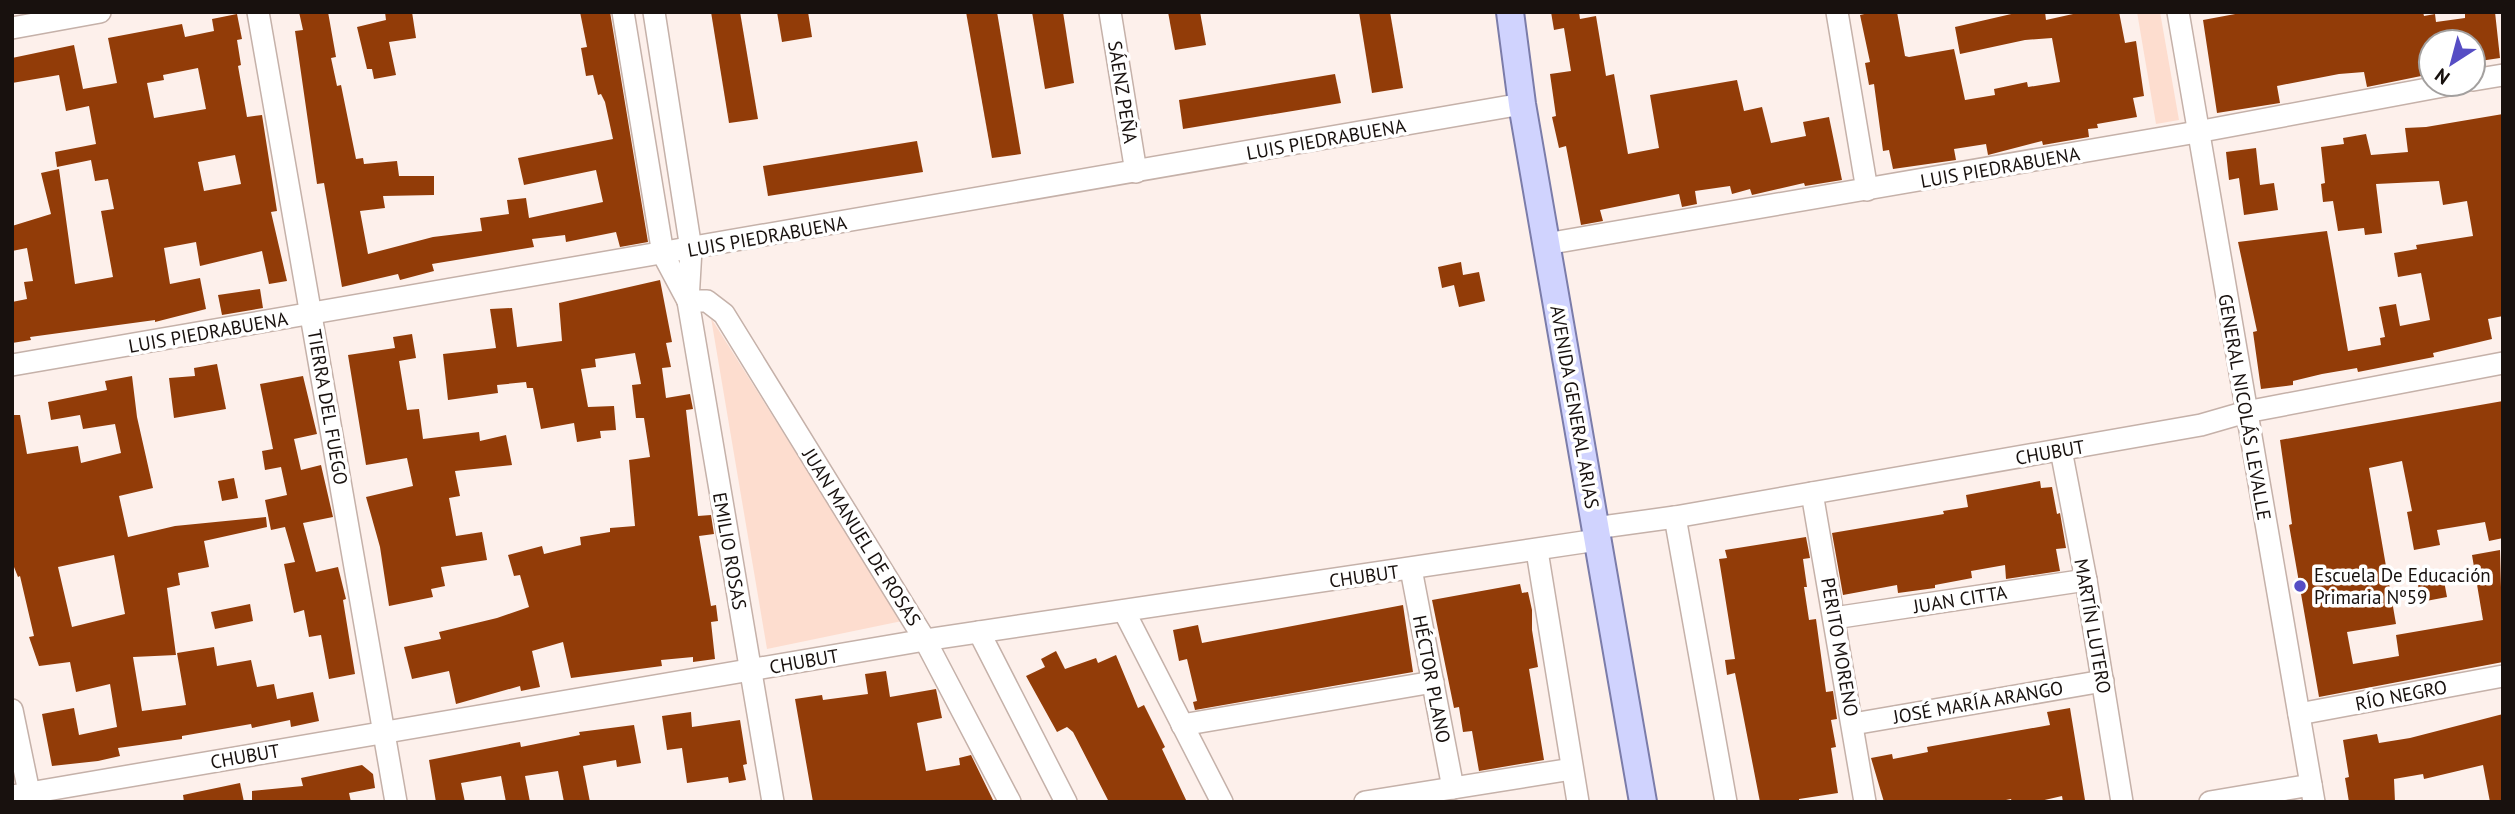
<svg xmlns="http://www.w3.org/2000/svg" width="2515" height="814" font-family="'PT Sans',sans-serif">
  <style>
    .green { fill: #fdddcf }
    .building { fill: #923c08; fill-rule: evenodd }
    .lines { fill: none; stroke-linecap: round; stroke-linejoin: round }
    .minor-casing { stroke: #c5b1a9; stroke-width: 24 }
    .major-casing { stroke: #7b7ca9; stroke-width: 30 }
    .minor { stroke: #fff; stroke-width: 21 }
    .major { stroke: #d0d3fe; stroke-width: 26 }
    .poi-dot { fill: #564dc4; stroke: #fff; stroke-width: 2.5 }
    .labels { text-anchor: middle; stroke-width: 7; stroke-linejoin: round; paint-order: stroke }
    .street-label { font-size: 19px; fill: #18110e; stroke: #fff }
    .poi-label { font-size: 19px; fill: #18110e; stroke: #fff; text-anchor: start }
  </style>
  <rect width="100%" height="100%" fill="#fdf0eb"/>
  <g class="green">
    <path d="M2137,12H2160L2179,120L2156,124Z"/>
    <path d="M711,318L902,621L767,649Z"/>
  </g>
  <g class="building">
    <path d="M299,12H328L336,57L331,58L337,86L341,85L356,159L363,158L364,164L397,161L399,176H434V195L383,196L385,208L360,211L368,254L433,237L482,231L480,218L509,214L507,200L526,198L529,218L603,202L596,170L524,185L518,158L613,139L605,102L601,94L598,95L593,75L586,76L581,48L587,47L580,12H610L648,242L620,247L616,232L566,242L565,235L532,239L534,247L432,264L434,271L400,280L398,274L342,287L324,183L317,184L295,31L303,30Z"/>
    <path d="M385,12H412L416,38L389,42L396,75L374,79L372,69H367L357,27L386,20Z"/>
    <path d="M711,12H740L758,119L729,123Z"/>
    <path d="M777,12H808L812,37L782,42Z"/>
    <path d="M966,12H997L1021,154L992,158Z"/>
    <path d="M1032,12H1063L1074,83L1045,89Z"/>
    <path d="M1168,12H1200L1206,45L1175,50Z"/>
    <path d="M1359,12H1390L1403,88L1372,93Z"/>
    <path d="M1551,12H1579L1580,19L1596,16L1606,76L1614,74L1628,154L1659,148L1650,95L1737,80L1744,111L1762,107L1771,143L1806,136L1803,122L1829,117L1842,180L1805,186L1804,183L1752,195L1750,189L1732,194L1730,186L1695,191L1697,204L1682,207L1679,194L1600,210L1603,221L1581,225L1566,146L1559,148L1552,117L1556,116L1550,74L1571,71L1564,28L1554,30Z"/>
    <path d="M1873,12H1897L1905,56L1909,57L1954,49L1965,100L1995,95L1994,89L2027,82L2028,87L2060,82L2052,38L2025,40L1960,54L1955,27L2020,12H2045L2046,20L2082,12H2119L2125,43L2136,41L2144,96L2133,98L2137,117L2097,124L2098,128L2088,129L2089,137L2043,145L2042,141L1988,155L1986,144L1954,149L1956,160L1893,169L1889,150L1883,151L1874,84L1869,85L1865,63L1870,62L1860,15Z"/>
    <path d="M2246,12H2423L2424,16L2435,14L2436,22L2465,18V12H2495L2500,58L2473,62V42H2431V74L2367,87L2364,72L2339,74L2277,86L2280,103L2217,113L2203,20Z"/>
    <path d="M237,14L242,39L237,40L241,65L238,66L247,117L262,115L277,211L271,212L287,281L269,284L262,251L200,266L196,242L164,248L170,284L200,278L206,309L155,322V320L30,337L31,340L12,343V302L27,299L24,282L33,281L27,248L12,251V226L51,214L41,173L59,169L75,284L113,277L101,211L114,209L108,179L95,181L91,160L57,167L55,152L96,144L89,106L66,111L59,75L12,83V58L74,45L83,89L117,83L108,38L182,24L185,37L214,31L212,19ZM198,68L206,109L154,118L147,83L164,80L163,75ZM235,155L241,184L204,191L198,162Z"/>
    <path d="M1335,74L1341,103L1183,129L1179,100Z"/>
    <path d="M2503,114V316L2488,319L2492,339L2433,353L2434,357L2358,372L2357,368L2322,374L2293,381V385L2261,389L2253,332L2257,331L2238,242L2327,231L2348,351L2381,345L2380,338L2385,337L2379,307L2396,304L2400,326L2430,320L2421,273L2398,277L2394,253L2417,249L2416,245L2473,236L2467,201L2443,205L2439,181L2376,184L2382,233L2365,235L2364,228L2338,231L2333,201L2323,202L2321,184L2325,183L2321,147L2344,144L2343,138L2366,134L2371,155L2408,152L2405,128L2426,127Z"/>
    <path d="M917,141L923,172L768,196L763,166Z"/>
    <path d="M2256,148L2260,185L2274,183L2278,210L2244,215L2239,178L2229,180L2226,152Z"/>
    <path d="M1461,262L1463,275L1479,272L1485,301L1459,307L1454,285L1442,288L1438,267Z"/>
    <path d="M660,280L672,342L666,343L671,367L662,368L666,398L690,394L693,409L686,410L698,516L711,515L714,534L699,536L711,606L716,605L718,621L711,622L715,659L693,662V657L661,660L662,666L571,678L563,642L532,651L540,687L521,691L520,686L456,704L449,671L412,679L404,647L441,639L439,632L497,618L529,607L520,575L514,576L508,555L542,546L544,554L581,545L580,537L610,532V528L635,526L629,460L650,457L644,418H636L632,385L641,384L635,353L595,359L596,367L581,369L588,407L614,406L616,430L600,431L601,438L577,442L574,423L541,429L533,388H527L526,382L497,385L498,393L448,400L443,354L496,348L490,309L512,308L517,347L562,341L559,303Z"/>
    <path d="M260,289L263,308L222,315L218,295Z"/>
    <path d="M412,334L416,358L399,361L407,410L419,409L423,439L479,432L480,441L506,435L512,465L455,471L460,496L449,498L456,536L482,532L487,560L441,567L445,586L431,589L433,597L389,606L380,547L366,497L413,486L407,458L366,465L348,355L395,348L393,337Z"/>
    <path d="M217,364L226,409L174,418L169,378L195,376L194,368Z"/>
    <path d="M132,376L137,417L153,488L119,496L128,537L175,526L266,517L267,527L204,541L209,567L178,573L180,585L167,588L176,655L133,657L142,711L186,705L177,653L214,647L217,666L251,660L257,687L274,684L277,699L313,692L319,721L291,727L290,720L252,728L251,724L182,736V739L118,748L120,756L98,761L52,766L42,714L74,708L79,735L117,727L110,684L76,692L70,662L39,666L29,637L34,636L20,576L18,577L12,562V415H20L27,454L78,446L81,463L121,453L115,424L83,429L80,415L51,420L48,402L107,390L105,381ZM114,555L125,614L72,627L58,567Z"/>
    <path d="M303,376L317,434L294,439L301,470L321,465L333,517L303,523L316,572L338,567L346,599L343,600L355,674L329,679L321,635L309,637L304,610L294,613L284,564L295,562L285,527L271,530L265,500L287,495L281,467L265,470L262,451L273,449L260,384Z"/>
    <path d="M2503,401V538L2489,541L2485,522L2437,530L2440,545L2414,550L2407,512L2412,511L2402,461L2369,468L2396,624L2347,632L2353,664L2399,656L2396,635L2483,620L2472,555L2500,550L2503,662L2319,697L2289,525L2292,524L2280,440Z"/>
    <path d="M234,478L238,498L222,501L218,481Z"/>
    <path d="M2040,481L2041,488L2052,487L2057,514L2060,513L2066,548L2056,549L2060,571L2006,579L2005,565L1971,571L1972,578L1935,585V588L1898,593L1897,585L1843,595L1832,533L1944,514L1943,511L1968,507L1966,495Z"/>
    <path d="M1806,537L1810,558L1803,559L1807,587H1804L1809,620L1816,619L1826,692L1833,691L1837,719L1831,720L1836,747L1831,748L1838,793L1799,799V802H1760L1735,673L1727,675L1725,660L1735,659L1719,559L1727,558L1725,550Z"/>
    <path d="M2444,581L2447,597L2421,602L2418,585Z"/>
    <path d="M1520,584L1522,593L1528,592L1532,610V630L1538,667L1529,669L1544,760L1479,771L1472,731L1463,732L1459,707L1454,708L1432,600Z"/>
    <path d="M250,604L253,621L215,629L211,612Z"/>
    <path d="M1403,605L1413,672L1195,710L1193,702L1197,701L1187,659L1179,661L1173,630L1198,625L1202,643Z"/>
    <path d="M1056,651L1065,669L1096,658L1098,663L1116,655L1138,708L1144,705L1165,747L1162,749L1187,802H1109L1073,732L1067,727L1057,732L1026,676L1045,667L1041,659Z"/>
    <path d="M886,671L890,697L936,689L942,718L917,723L926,771L960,765L959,758L971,755L994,802H813L795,699L822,695L823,700L868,694L865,674Z"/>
    <path d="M2070,708L2085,800L2063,802L2062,796L2036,802H2012L2011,799L1996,802H1884L1871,758L1892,754L1893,759L1928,752L1927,747L2050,725L2047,712Z"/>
    <path d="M691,712L692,727L740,720L747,764L743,765L746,780L729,783L728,777L687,783L682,748L667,750L662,716Z"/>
    <path d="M2503,714V802H2490L2483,765L2424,779L2423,774L2394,779L2395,802H2349L2345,778L2349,777L2343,740L2377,734L2379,743L2410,738Z"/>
    <path d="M634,725L641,763L617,767L616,760L583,766L590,802H564L558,771L525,776L530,802H506L501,776L461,783L465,802H436L429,760L520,742L521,747L580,735L579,732Z"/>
    <path d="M362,765L373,774L375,788L349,793L351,802H252V791L303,786L301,778Z"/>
    <path d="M240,783L244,802H184L183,795Z"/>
  </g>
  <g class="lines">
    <g class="minor-casing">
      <g id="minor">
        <path d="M258,12L396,802"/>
        <path d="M623,12L663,254L687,299"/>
        <path d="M654,12L691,249L688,301L773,802"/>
        <path d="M1110,12L1136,172"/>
        <path d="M1837,12L1867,190"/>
        <path d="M2178,12L2314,802"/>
        <path d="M12,28L100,12"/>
        <path d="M2473,80L2503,75"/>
        <path d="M1546,244L2197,132L2454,84"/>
        <path d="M688,301H707L724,314L925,640L1010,802"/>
        <path d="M12,365L1522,104"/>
        <path d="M2061,450L2086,580L2122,802"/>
        <path d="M1812,493L1865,802"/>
        <path d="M1675,517L1726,802"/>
        <path d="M1595,528L1675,517L2201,425L2246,412L2503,363"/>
        <path d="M1537,551L1578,802"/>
        <path d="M1411,569L1453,788"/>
        <path d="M1124,611L1222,802"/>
        <path d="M1834,618L2086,580"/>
        <path d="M979,632L1066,802"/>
        <path d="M12,710L31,802"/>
        <path d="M2299,714L2503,676"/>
        <path d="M1853,724L2103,681"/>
        <path d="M1182,725L1433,682"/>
        <path d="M12,796L925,640L1597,540"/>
        <path d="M1365,802L1572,769"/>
        <path d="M2210,802L2311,785"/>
      </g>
    </g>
    <g class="major-casing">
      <path id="major" d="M1510,12L1522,104L1643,802"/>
    </g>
    <use href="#minor" class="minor"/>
    <use href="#major" class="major"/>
  </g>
  <circle class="poi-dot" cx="2300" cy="586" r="7"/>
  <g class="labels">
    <g class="street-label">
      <text transform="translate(1123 92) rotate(81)" y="7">SÁENZ PEÑA</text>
      <text transform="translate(1326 139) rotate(-10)" y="7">LUIS PIEDRABUENA</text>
      <text transform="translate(2000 167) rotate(-10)" y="7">LUIS PIEDRABUENA</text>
      <text transform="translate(767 236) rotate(-10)" y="7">LUIS PIEDRABUENA</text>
      <text transform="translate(208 332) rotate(-10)" y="7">LUIS PIEDRABUENA</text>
      <text transform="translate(328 407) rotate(80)" y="7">TIERRA DEL FUEGO</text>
      <text transform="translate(1575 407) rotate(80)" y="7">AVENIDA GENERAL ARIAS</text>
      <text transform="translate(2245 407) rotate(80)" y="7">GENERAL NICOLÁS LEVALLE</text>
      <text transform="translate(2050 452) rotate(-10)" y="7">CHUBUT</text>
      <text transform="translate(862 537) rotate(58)" y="7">JUAN MANUEL DE ROSAS</text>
      <text transform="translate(730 551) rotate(80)" y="7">EMILIO ROSAS</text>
      <text transform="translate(1364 576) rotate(-8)" y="7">CHUBUT</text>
      <text transform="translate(1960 599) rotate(-9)" y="7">JUAN CITTA</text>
      <text transform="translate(2093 626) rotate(80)" y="7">MARTÍN LUTERO</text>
      <text transform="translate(1840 647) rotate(80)" y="7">PERITO MORENO</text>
      <text transform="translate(804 661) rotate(-10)" y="7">CHUBUT</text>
      <text transform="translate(1432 679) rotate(79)" y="7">HÉCTOR PLANO</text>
      <text transform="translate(2401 695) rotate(-11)" y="7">RÍO NEGRO</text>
      <text transform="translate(1978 702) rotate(-10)" y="7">JOSÉ MARÍA ARANGO</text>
      <text transform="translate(245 756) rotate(-10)" y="7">CHUBUT</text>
    </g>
    <g class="poi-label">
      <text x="2314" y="582">Escuela De Educación<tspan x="2314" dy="22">Primaria Nº59</tspan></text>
    </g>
  </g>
  <rect width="2515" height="814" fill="none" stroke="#18110e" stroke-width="28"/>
  <g transform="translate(2452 63) rotate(216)"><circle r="33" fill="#ffffff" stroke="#a3a09f" stroke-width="2"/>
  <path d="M0-5L12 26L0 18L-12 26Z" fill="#564dc4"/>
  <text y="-10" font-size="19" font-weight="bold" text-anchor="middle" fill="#18110e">N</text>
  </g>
</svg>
